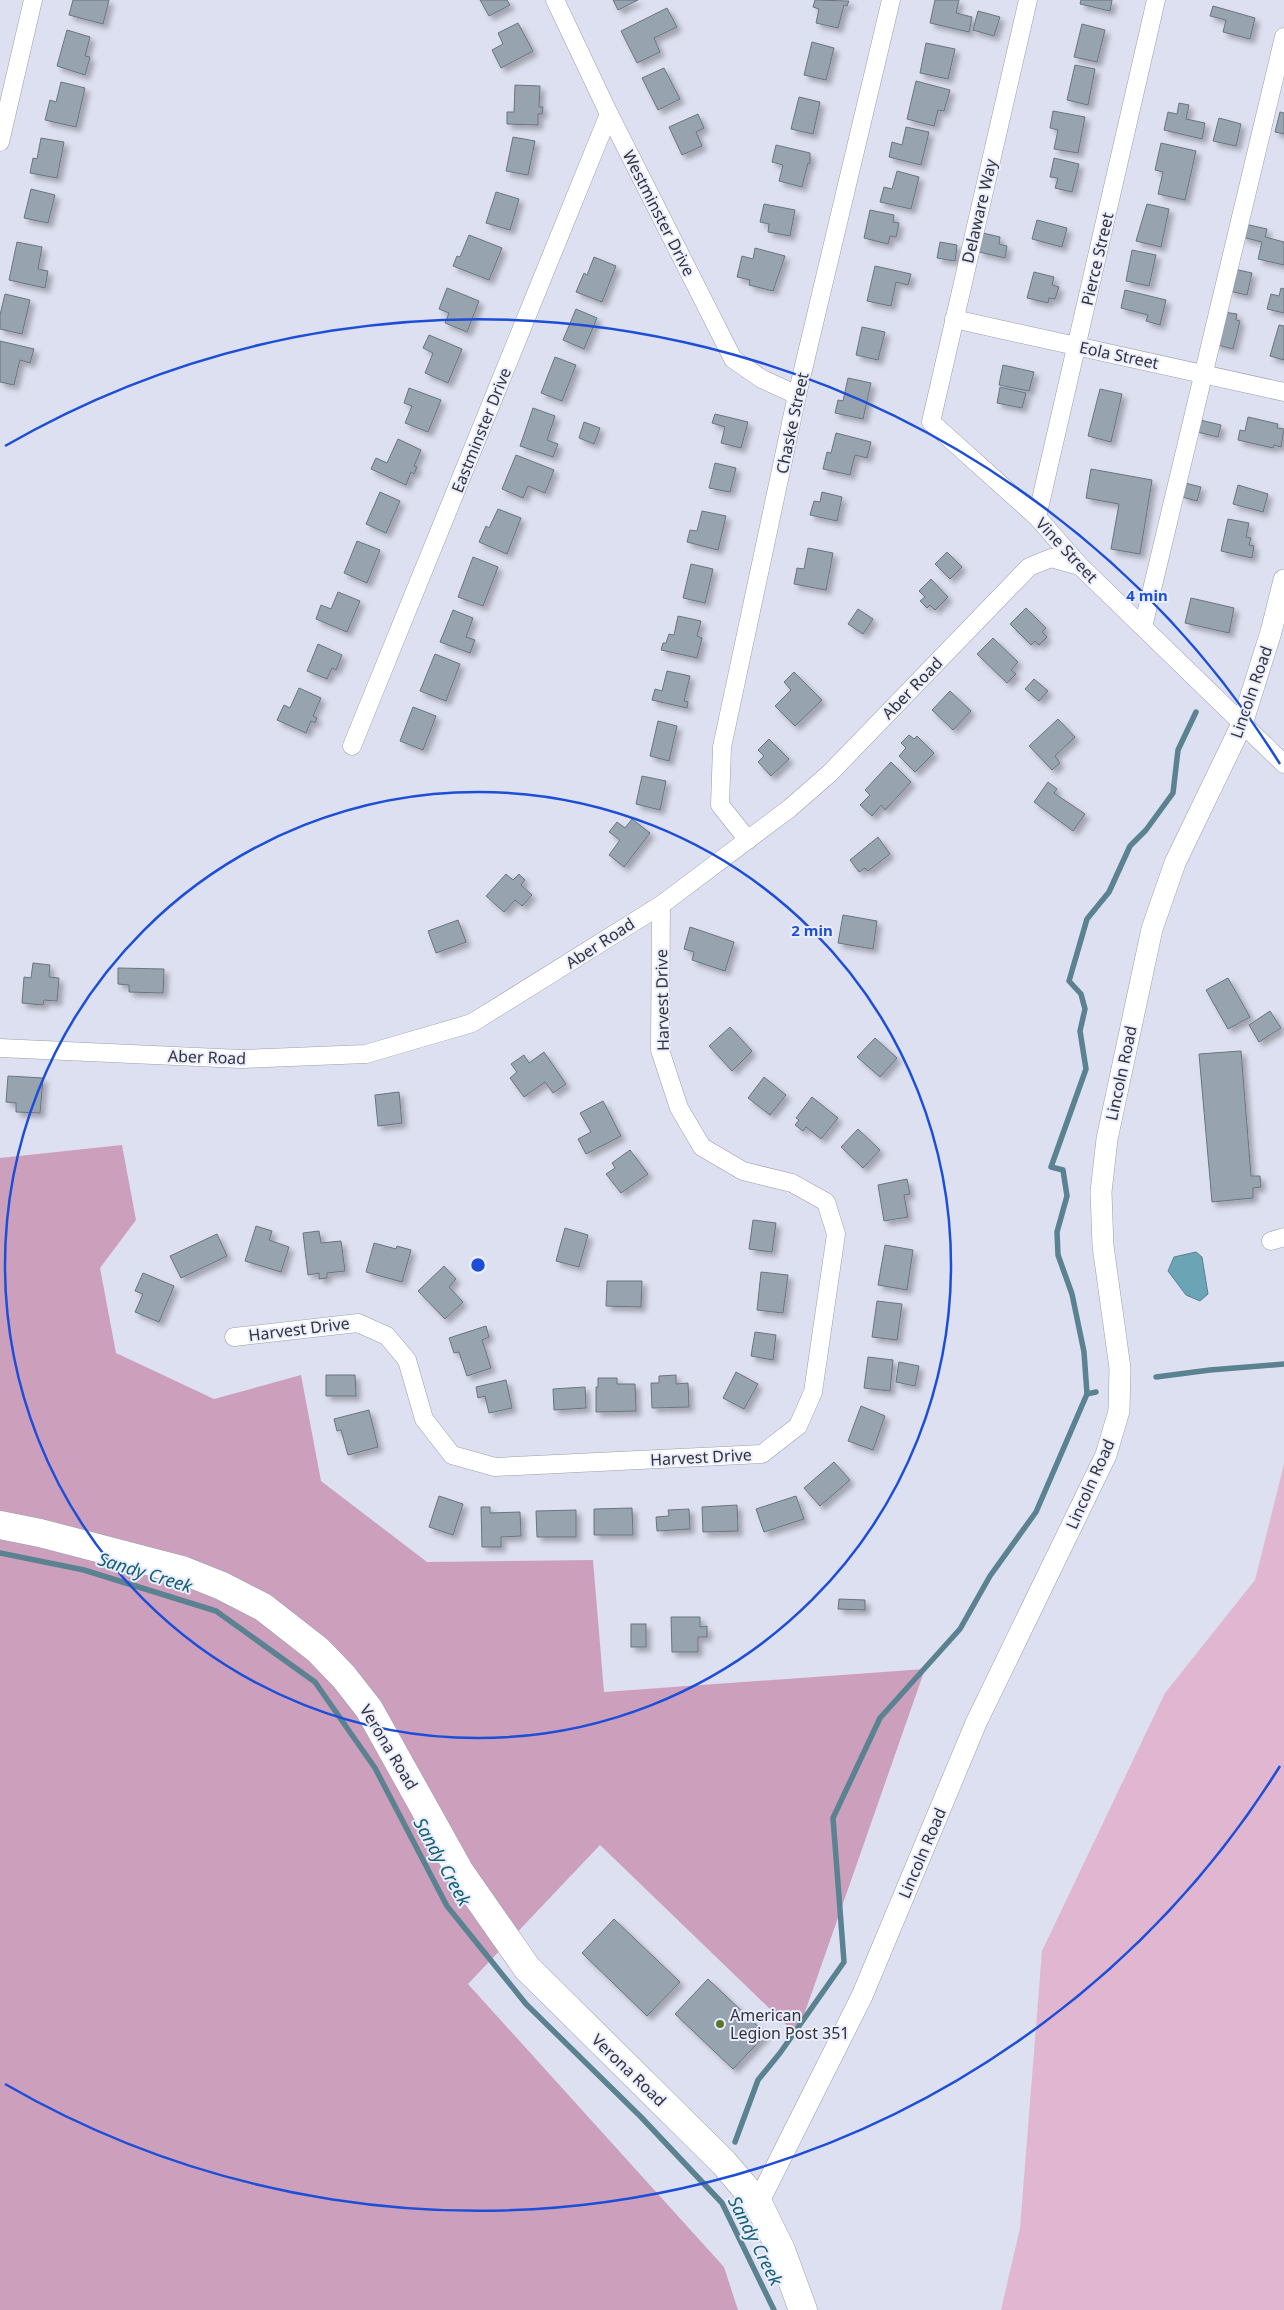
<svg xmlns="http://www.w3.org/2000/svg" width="1284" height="2310" font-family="'Noto Sans',sans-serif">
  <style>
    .green { fill: #e0b6d1 }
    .forest { fill: #cca0bd }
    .water { fill: #6aa4b5; stroke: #5a8290 }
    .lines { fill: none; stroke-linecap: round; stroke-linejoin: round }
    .stream { stroke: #5a8290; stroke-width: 5.5 }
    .building { fill: #97a4b0; stroke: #697480; filter: url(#shadow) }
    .minor-casing { stroke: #9b9dad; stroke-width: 19 }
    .tertiary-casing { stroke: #9b9dad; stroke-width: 22 }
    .primary-casing { stroke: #9b9dad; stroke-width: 29 }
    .minor { stroke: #fff; stroke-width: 18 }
    .tertiary { stroke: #fff; stroke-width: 21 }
    .primary { stroke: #fff; stroke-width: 28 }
    .ring { fill: none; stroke: #1d4ed8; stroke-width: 2.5 }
    .poi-dot { fill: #5c7629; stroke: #eaedfd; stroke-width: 2 }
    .labels { text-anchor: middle; stroke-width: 4; stroke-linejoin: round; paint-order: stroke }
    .street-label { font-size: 16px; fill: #33343a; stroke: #eaedfd }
    .poi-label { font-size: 16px; fill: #33343a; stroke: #eaedfd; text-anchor: start }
    .water-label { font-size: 18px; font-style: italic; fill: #126173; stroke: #eaedfd }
    .centre { fill: #1d4ed8; stroke: #eaedfd; stroke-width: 2.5 }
    .ring-label { font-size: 15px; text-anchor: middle; font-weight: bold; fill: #1d4ed8; stroke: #eaedfd; stroke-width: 4; stroke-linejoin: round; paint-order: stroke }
  </style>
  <defs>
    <filter id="shadow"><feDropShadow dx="4.5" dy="4.5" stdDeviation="2.5" flood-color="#0004"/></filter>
  </defs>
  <rect width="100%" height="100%" fill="#dde0f0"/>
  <path class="green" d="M1284,1464V2310H1001L1020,2228L1042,1951L1165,1693L1255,1580Z"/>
  <path class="forest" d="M122,1145L136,1220L100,1268L116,1353L214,1399L301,1375L321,1481L427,1562L593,1560L604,1692L925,1669L797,2035L600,1845L468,1984L724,2267L738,2310H0V1158Z"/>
  <path class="water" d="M1196,1252L1202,1257L1208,1294L1200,1301L1186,1295L1168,1271L1174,1257Z"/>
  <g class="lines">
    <g class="stream">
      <path d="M1156,1377L1210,1370L1284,1364"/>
      <path d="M1087,1394L1084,1352L1072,1294L1058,1255L1057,1232L1067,1196L1063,1170L1051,1167L1086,1069L1080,1031L1085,1009L1081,994L1069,981L1087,919L1109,892L1130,846L1146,830L1173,793L1178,750L1196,712"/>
      <path d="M0,1553L84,1570L216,1611L315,1682L375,1768L447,1906L526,2004L641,2117L722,2203L774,2310"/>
      <path d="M735,2142L758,2080L780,2053L844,1962L833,1818L880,1718L960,1629L990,1576L1036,1512L1087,1394L1096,1392"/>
    </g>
  </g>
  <g class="building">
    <path d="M73,0H109L103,24L69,15Z"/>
    <path d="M480,0H507L510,5L489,16Z"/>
    <path d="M613,0H638L618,10Z"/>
    <path d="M815,0L849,1L847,6L844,5L838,28L816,23L819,9L813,7Z"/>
    <path d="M935,0H959L956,13L972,17L969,32L930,23Z"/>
    <path d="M1081,0H1112L1110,11L1080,4Z"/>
    <path d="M1213,6L1255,18L1250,39L1223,32L1226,20L1210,16Z"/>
    <path d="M667,8L677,27L654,38L660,52L637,63L621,31Z"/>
    <path d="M978,11L1000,17L994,36L973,30Z"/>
    <path d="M518,23L533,51L501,68L492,50L503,44L498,33Z"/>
    <path d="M1082,24L1105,30L1097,62L1074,57Z"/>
    <path d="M67,30L90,37L85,56L90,57L85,75L57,66Z"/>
    <path d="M812,42L834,48L826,80L804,75Z"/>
    <path d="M926,43L955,49L948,79L920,73Z"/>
    <path d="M1075,65L1095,69L1088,105L1067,100Z"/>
    <path d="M664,68L680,99L658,110L642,78Z"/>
    <path d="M916,81L950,90L944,111L938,110L934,126L907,119Z"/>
    <path d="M61,82L85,88L76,127L45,120L50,100L56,102Z"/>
    <path d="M515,85L540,86L539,107H543L542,114H538V125L507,124V112H514Z"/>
    <path d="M799,97L820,102L813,134L791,129Z"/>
    <path d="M1179,103L1189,105L1186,119L1205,123L1202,139L1164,130L1168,112L1177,114Z"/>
    <path d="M1053,111L1085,117L1078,153L1054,149L1058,130L1050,128Z"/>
    <path d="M1280,112L1284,113V134L1275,132Z"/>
    <path d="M698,114L704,128L696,132L702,146L682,155L669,127Z"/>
    <path d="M1219,118L1241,124L1236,146L1213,141Z"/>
    <path d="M906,127L929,132L921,165L889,157L892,142L902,145Z"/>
    <path d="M513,137L535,141L528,175L506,171Z"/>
    <path d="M41,138L64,142L57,178L30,173L33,158L37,159Z"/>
    <path d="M1161,143L1196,151L1185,200L1158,194L1163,172L1155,170Z"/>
    <path d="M776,145L810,153V164L808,163L802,187L779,181L783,165L772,162Z"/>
    <path d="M1054,158L1079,164L1072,192L1055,188L1058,178L1050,177Z"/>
    <path d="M897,171L919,177L911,209L880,202L884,187L892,189Z"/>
    <path d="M31,189L55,195L48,223L24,218Z"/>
    <path d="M496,192L519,199L510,230L486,223Z"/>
    <path d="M764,204L795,210L790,236L768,232L769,224L760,222Z"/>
    <path d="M1147,204L1169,209L1161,247L1136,241Z"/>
    <path d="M870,210L894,215L893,222L899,223L896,237L890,236L888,244L864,238Z"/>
    <path d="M1037,220L1067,228L1062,247L1032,239Z"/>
    <path d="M1245,224L1267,229L1265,237L1284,242V265L1258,259L1262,242L1242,237Z"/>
    <path d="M983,233L1000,237L999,244L1007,246L1005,258L979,252Z"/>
    <path d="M469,235L502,248L489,280L453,266L457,256L460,257Z"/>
    <path d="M17,242L42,247L38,269L48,271L45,288L9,280Z"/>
    <path d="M940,242L957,245L955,261L937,258Z"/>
    <path d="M755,248L785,256L773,291L749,285L750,280L737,277L742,256L753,259Z"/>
    <path d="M1132,250L1156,255L1149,286L1126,281Z"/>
    <path d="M594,257L616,266L602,302L576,292L584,273L587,275Z"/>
    <path d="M875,266L911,274L908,285L896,282L891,306L867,301Z"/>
    <path d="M1234,269L1252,273L1247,295L1229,291Z"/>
    <path d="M1034,272L1054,277L1052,285L1059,287L1055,299L1049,298L1048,303L1027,298Z"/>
    <path d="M447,288L479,301L467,332L445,323L449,313L439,309Z"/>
    <path d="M1281,288L1284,289V313L1267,309L1271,294L1279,296Z"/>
    <path d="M1125,290L1166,300L1160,325L1146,321L1148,315L1121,308Z"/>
    <path d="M5,294L30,300L22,334L0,329V315Z"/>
    <path d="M576,309L597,318L584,349L563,340Z"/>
    <path d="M1224,312L1237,314L1236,320L1240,321L1233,349L1214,344Z"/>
    <path d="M1279,325L1284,326V360L1270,356Z"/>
    <path d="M862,327L885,332L878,360L856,355Z"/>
    <path d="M429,335L462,349L448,383L425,373L433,353L423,348Z"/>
    <path d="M0,341L34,349L30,363L20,360L14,385L0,382Z"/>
    <path d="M555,357L576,365L562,401L541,393Z"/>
    <path d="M1003,365L1034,372L1029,391L999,385Z"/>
    <path d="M848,378L871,383L863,419L835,413L838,400L843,401Z"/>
    <path d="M1000,387L1026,393L1022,408L997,403Z"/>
    <path d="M409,388L441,400L428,432L405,423L412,406L404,403Z"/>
    <path d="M1100,389L1122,394L1111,442L1088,436Z"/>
    <path d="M533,408L555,416L547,440L558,444L553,457L520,446Z"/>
    <path d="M715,414L748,422L741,448L721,443L725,427L712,423Z"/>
    <path d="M1248,417L1278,424L1277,428L1284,429L1281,447L1274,445L1273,448L1238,440L1240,430L1245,431Z"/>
    <path d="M1200,420L1221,425L1218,437L1197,432Z"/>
    <path d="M584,422L600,428L594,444L579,438Z"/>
    <path d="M836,433L871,442L867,458L855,455L850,475L823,469L827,452L831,453Z"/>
    <path d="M398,439L421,450L414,466L417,467L414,474L411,472L406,485L371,469L376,458L387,463Z"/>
    <path d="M516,455L554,470L545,493L528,486L523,498L502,489Z"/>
    <path d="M715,463L736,468L730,492L709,488Z"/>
    <path d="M1091,469L1152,480L1140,554L1111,549L1119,504L1086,498Z"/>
    <path d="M1185,483L1201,487L1197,501L1182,497Z"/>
    <path d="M1238,485L1268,494L1263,512L1233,504Z"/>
    <path d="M380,492L400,501L386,533L366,524Z"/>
    <path d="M822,492L842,497L837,521L810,515L814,501L820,502Z"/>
    <path d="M498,509L521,518L507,554L479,542L486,526L489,528Z"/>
    <path d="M702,511L726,516L718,550L687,542L690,530L697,531Z"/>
    <path d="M1228,519L1249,523L1246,537L1251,538L1249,545L1254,546L1252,558L1221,551Z"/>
    <path d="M357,541L380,550L367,583L344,573Z"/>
    <path d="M808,548L833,553L826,590L794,584L797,568L804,569Z"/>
    <path d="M947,552L962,567L950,579L935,564Z"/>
    <path d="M473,557L498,567L483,606L458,597Z"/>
    <path d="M691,564L713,569L705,603L683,598Z"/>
    <path d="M931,579L948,597L935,610L930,605L927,608L920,601L925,597L919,591Z"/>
    <path d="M338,592L360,601L347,632L316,619L321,605L331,609Z"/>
    <path d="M1191,598L1234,608L1229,633L1185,623Z"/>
    <path d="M1026,608L1046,628L1042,632L1047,637L1039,645L1035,641L1031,645L1010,624Z"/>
    <path d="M858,609L873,619L863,634L848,624Z"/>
    <path d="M453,610L473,618L466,637L475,640L470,653L440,642Z"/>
    <path d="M678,616L701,621L697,636L702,638L697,658L661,650L663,643H666L669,634L674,635Z"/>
    <path d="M993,638L1018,662L1011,670L1016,674L1007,683L977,654Z"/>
    <path d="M318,644L342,655L336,670L332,668L327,679L307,671Z"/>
    <path d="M435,654L460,664L446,701L420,691Z"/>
    <path d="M667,671L690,676L684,701L688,702L687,708L652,700L655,689L662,691Z"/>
    <path d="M794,672L822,700L795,726L775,706L791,690L784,682Z"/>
    <path d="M1034,679L1048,691L1039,701L1025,689Z"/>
    <path d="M299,688L321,698L313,716L317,718L315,723L311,721L306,733L277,720L284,705L290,708Z"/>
    <path d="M950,691L971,711L953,730L932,710Z"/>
    <path d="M413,707L436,716L423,750L400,741Z"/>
    <path d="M1058,719L1075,737L1055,756L1060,763L1052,770L1029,746Z"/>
    <path d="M658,721L677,726L669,761L650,756Z"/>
    <path d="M909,735L914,739L917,736L934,753L915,772L899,756L906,748L901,743Z"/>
    <path d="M769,739L789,759L771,776L758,762L764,756L758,750Z"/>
    <path d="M891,762L911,782L885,810L881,805L872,816L860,805L870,795L865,790Z"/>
    <path d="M642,776L666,781L660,810L636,804Z"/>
    <path d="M1048,782L1057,789L1054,793L1085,814L1073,831L1034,802Z"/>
    <path d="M632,819L650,833L624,867L609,855L620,840L609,832L617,822L625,828Z"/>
    <path d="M878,837L890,854L868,871L865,868L859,872L850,860Z"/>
    <path d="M506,874L513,880L519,874L525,880L521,885L532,895L522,906L515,900L504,912L486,896Z"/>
    <path d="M843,915L877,921L873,949L838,943Z"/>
    <path d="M458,920L466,942L436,953L428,931Z"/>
    <path d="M690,927L734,942L725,971L692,960L694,952L684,949Z"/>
    <path d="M33,963L50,965L49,977L59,978L57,1001L44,1000L43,1005L22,1003L24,977L31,978Z"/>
    <path d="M118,968L164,969L163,993L129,992V985L118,984Z"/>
    <path d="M1228,978L1250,1017L1228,1029L1206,990Z"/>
    <path d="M1270,1011L1281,1028L1259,1042L1249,1025Z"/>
    <path d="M730,1027L752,1051L732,1071L709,1046Z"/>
    <path d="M875,1038L897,1058L880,1077L857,1057Z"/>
    <path d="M1241,1051L1251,1176H1260L1261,1187L1253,1188V1198L1212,1202L1199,1054Z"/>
    <path d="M544,1052L566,1084L553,1093L545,1082L524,1097L510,1078L517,1072L511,1064L524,1055L529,1063Z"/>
    <path d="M8,1076L43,1078L40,1113L16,1112V1103L6,1102Z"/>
    <path d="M764,1077L786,1095L770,1115L748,1098Z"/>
    <path d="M399,1092L402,1123L378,1126L375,1095Z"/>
    <path d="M812,1097L838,1118L821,1139L806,1127L803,1131L795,1125L799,1120L796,1118Z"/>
    <path d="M603,1101L621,1136L586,1154L578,1139L591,1132L580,1113Z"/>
    <path d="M858,1129L880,1150L863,1168L841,1147Z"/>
    <path d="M630,1150L648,1174L621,1193L606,1174L615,1168L612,1163Z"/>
    <path d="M907,1179L910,1194L904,1195L908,1217L884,1221L878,1185Z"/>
    <path d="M753,1220L776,1223L772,1252L749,1249Z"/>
    <path d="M256,1226L272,1231L269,1240L289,1247L281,1272L245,1261Z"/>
    <path d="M565,1228L588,1235L579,1267L556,1261Z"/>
    <path d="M319,1231L321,1243L341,1241L345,1271L327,1273V1278L319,1279V1273L308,1275L303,1233Z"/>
    <path d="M217,1234L227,1256L181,1278L170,1256Z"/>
    <path d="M374,1243L396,1249L397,1246L411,1250L402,1282L366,1272Z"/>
    <path d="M885,1245L913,1250L907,1290L878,1285Z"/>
    <path d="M444,1266L456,1279L449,1287L463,1302L445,1319L418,1291Z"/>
    <path d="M761,1272L788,1275L783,1313L757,1310Z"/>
    <path d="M143,1273L174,1286L159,1322L135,1312L143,1294L135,1291Z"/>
    <path d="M607,1281H642L641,1307L606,1306Z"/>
    <path d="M877,1301L902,1304L897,1340L872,1337Z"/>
    <path d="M486,1326L489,1337L482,1340L491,1368L467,1376L459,1352L454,1353L449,1338Z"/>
    <path d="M755,1332L776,1335L773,1360L751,1356Z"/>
    <path d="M868,1357L893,1360L890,1391L864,1388Z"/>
    <path d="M899,1362L919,1366L915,1386L896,1382Z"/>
    <path d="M736,1372L758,1384L744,1409L723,1398Z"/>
    <path d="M326,1375H355L356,1396H326Z"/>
    <path d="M676,1375V1384L688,1383L689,1407L652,1408L651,1383H659V1376Z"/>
    <path d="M598,1378H617V1384H635L636,1411L596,1412V1387H598Z"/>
    <path d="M506,1380L512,1408L489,1413L485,1396L478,1398L476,1387Z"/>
    <path d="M585,1387L586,1408L554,1410L553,1389Z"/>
    <path d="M861,1406L885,1416L873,1450L848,1441Z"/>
    <path d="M369,1410L378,1447L348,1455L341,1430L337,1431L334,1419Z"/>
    <path d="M834,1462L850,1480L820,1506L804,1488Z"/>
    <path d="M439,1496L463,1504L453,1535L429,1527Z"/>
    <path d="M796,1496L804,1519L764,1532L756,1509Z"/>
    <path d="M737,1505L738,1531L703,1532L702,1507Z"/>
    <path d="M481,1507H490V1513L520,1512L521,1536L501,1537V1547H482Z"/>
    <path d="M632,1508L633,1535H594V1509Z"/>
    <path d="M689,1509L690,1529L657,1531L656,1517L669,1516L668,1510Z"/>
    <path d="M576,1510V1537H537L536,1511Z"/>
    <path d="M839,1599L865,1600V1610L838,1609Z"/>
    <path d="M671,1617H700V1627L707,1626V1637H698V1652H672Z"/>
    <rect x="631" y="1624" width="15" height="23"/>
    <path d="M614,1919L680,1982L647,2016L582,1953Z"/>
    <path d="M708,1979L766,2034L733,2069L675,2014Z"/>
  </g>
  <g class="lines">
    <g class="minor-casing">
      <g id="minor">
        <path d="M555,0L609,114L733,359L762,379L797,395"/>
        <path d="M1028,0L931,422L1037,517L1080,566L1284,764"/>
        <path d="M0,142L33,0"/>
        <path d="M954,319L1284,392"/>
        <path d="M1037,517L1156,0"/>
        <path d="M1143,627L1284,37"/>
        <path d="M352,746L609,114"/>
        <path d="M748,840L720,805L722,747L797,395L891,0"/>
        <path d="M0,1048L241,1059L366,1054L472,1023L661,905L790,808L830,773L1029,567L1051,558L1080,566"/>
        <path d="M1271,1241L1284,1237"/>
        <path d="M234,1337L358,1323L387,1336L407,1360L424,1419L452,1455L495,1467L762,1454L798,1426L813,1392L836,1234L826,1202L792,1183L743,1171L702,1147L679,1108L660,1050L661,905"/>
      </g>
    </g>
    <g class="tertiary-casing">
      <path id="tertiary" d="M758,2203L862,1996L976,1723L1106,1455L1119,1411L1120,1368L1103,1246L1101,1192L1107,1139L1152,929L1175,863L1242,724L1271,632L1284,580"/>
    </g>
    <g class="primary-casing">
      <path id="primary" d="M0,1525L40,1533L182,1570L222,1586L263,1607L318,1650L344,1677L369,1709L460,1872L527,1968L724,2163L758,2203L781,2250L803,2310"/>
    </g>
    <use href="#minor" class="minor"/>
    <use href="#tertiary" class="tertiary"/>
    <use href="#primary" class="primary"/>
  </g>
  <g class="ring">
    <circle cx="478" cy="1265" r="473"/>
    <path d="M1280 1766A946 946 0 0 1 5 2084M5 446A946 946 0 0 1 1280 764"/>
  </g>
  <circle class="poi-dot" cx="720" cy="2024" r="5"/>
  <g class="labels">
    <g class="street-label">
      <text transform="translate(979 211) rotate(-77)" y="6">Delaware Way</text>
      <text transform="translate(659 213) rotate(63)" y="6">Westminster Drive</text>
      <text transform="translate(1097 259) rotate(-77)" y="6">Pierce Street</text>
      <text transform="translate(1119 355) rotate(12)" y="6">Eola Street</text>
      <text transform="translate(792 423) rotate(-78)" y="6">Chaske Street</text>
      <text transform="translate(481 430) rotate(-68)" y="6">Eastminster Drive</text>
      <text transform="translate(1067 550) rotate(47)" y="6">Vine Street</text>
      <text transform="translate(912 688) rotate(-46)" y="6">Aber Road</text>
      <text transform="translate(1251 692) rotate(-71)" y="6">Lincoln Road</text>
      <text transform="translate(600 943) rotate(-33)" y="6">Aber Road</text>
      <text transform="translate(662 1000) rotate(-91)" y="6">Harvest Drive</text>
      <text transform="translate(207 1057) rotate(2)" y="6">Aber Road</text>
      <text transform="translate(1121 1073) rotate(-78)" y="6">Lincoln Road</text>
      <text transform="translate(299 1329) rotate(-7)" y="6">Harvest Drive</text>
      <text transform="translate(701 1457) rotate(-3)" y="6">Harvest Drive</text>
      <text transform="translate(1090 1484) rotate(-66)" y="6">Lincoln Road</text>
      <text transform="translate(389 1747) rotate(59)" y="6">Verona Road</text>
      <text transform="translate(922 1853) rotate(-67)" y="6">Lincoln Road</text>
      <text transform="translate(629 2070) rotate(44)" y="6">Verona Road</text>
    </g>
    <g class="poi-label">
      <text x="730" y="2021">American<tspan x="730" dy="18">Legion Post 351</tspan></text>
    </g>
    <g class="water-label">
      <text transform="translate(145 1573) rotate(17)" y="6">Sandy Creek</text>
      <text transform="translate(442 1862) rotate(61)" y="6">Sandy Creek</text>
      <text transform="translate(755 2241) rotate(63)" y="6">Sandy Creek</text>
    </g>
  </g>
  <circle cx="478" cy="1265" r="8" class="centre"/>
  <g class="ring-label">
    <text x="1147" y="601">4 min</text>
    <text x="812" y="936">2 min</text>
  </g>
</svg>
